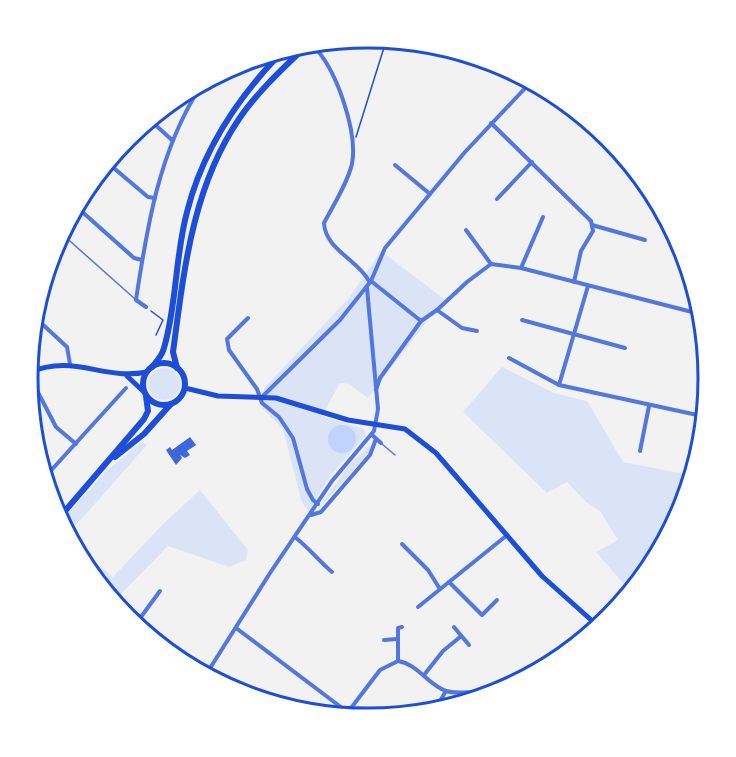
<svg xmlns="http://www.w3.org/2000/svg" width="736" height="757" font-family="Ubuntu,sans-serif">
  <style>
    .green { fill: #dbe4f7 }
    .water { fill: #bfd3fe }
    .building { fill: #3d67dc }
    .lines { fill: none; stroke-linecap: round; stroke-linejoin: round }
    .path { stroke: #1d4ed8; stroke-width: 1.5 }
    .service { stroke: #5277de; stroke-width: 1.5 }
    .minor { stroke: #5277de; stroke-width: 4 }
    .secondary { stroke: #1d4ed8; stroke-width: 5 }
    .primary { stroke: #1d4ed8; stroke-width: 6 }
    .rim { fill: none; stroke: #1d4ed8; stroke-width: 3 }
  </style>
  <rect width="100%" height="100%" fill="#f2f2f2"/>
  <g class="green">
    <path d="M381,251L444,299L368,398L349,384L340,383L322,416L364,429L366,435L330,476L308,512L301,500L283,429L262,408L264,388L349,298Z"/>
    <path d="M502,367L554,393L587,401L623,462L690,475L683,510L629,590L596,552L618,540L600,511L586,502L567,482L547,493L463,412Z"/>
    <circle cx="164" cy="384" r="16"/>
    <path d="M142,442L147,445L69,533L61,521L105,472Z"/>
    <path d="M371,444L369,453L318,509L349,465Z"/>
    <path d="M200,490L248,550L246,560L229,567L168,546L114,601L80,549L113,577L162,525Z"/>
  </g>
  <circle class="water" cx="342" cy="439" r="14"/>
  <path class="building" d="M190,437L196,445L187,451L190,455L185,458L180,455L182,458L176,465L166,450L170,447L172,450Z"/>
  <g class="lines">
    <g class="path">
      <path d="M356,137L386,41"/>
      <path d="M151,311L163,320L156,335"/>
    </g>
    <g class="service">
      <path d="M62,234L135,299"/>
      <path d="M382,444L395,455"/>
    </g>
    <g class="minor">
      <path d="M317,50C337,73 358,132 352,164C347,184 334,204 324,223C325,249 358,260 369,281"/>
      <path d="M577,116L632,171"/>
      <path d="M151,121L172,140"/>
      <path d="M491,123L591,221L593,231L581,251L574,282"/>
      <path d="M109,164L148,197L155,198"/>
      <path d="M395,165L430,194"/>
      <path d="M497,199L532,162"/>
      <path d="M79,209L134,258L142,260"/>
      <path d="M592,225L645,240"/>
      <path d="M466,230L491,264"/>
      <path d="M521,268L543,217"/>
      <path d="M371,281L421,321"/>
      <path d="M146,307L136,300C147,227 159,152 199,89"/>
      <path d="M437,310L462,328L477,331"/>
      <path d="M248,318L227,339L229,350L257,389L262,403L279,417L293,438L307,489L313,500L318,504"/>
      <path d="M522,320L625,348"/>
      <path d="M39,321L67,347L70,364"/>
      <path d="M509,358L559,385L702,416"/>
      <path d="M28,373L56,427L76,444"/>
      <path d="M559,385L588,286"/>
      <path d="M376,390L380,378L421,321L437,310L467,282L491,264L521,268L696,313"/>
      <path d="M262,397L340,320L371,281L385,248L465,152L529,84"/>
      <path d="M372,435L381,443"/>
      <path d="M640,451L649,406"/>
      <path d="M691,460L696,444"/>
      <path d="M46,476L126,388"/>
      <path d="M311,515L321,512L370,455L376,439"/>
      <path d="M296,538C310,549 319,561 332,572"/>
      <path d="M402,544L428,570L440,589"/>
      <path d="M449,582L482,615L497,600"/>
      <path d="M418,607L506,536"/>
      <path d="M135,625L160,591"/>
      <path d="M454,627L469,645"/>
      <path d="M236,628L354,717"/>
      <path d="M384,640L397,639"/>
      <path d="M398,661V628L402,627"/>
      <path d="M207,673L270,573L332,481L374,431L378,409L367,288"/>
      <path d="M424,675L443,651L460,637"/>
      <path d="M437,706L446,691"/>
      <path d="M348,712L380,670L398,661C418,664 428,685 446,691C459,695 473,689 484,696"/>
    </g>
    <g class="secondary">
      <path d="M28,373C75,353 102,381 147,372"/>
      <path d="M127,376L144,392"/>
      <path d="M185,388L218,396L276,398L348,420L405,429L436,453L542,576L599,627"/>
    </g>
    <g class="primary">
      <circle cx="164" cy="384" r="21"/>
      <path d="M152,367C157,361 162,356 164,348C177,304 175,256 187,212C202,152 237,99 279,55"/>
      <path d="M177,368L173,352C184,271 192,188 239,119C256,94 279,72 301,51"/>
      <path d="M115,457L144,434L171,404"/>
      <path d="M59,518L144,419L148,411L146,396"/>
    </g>
  </g>
  <path d="M0 0H736V757H0ZM38 378a330 330 0 1 1 660 0a330 330 0 1 1-660 0Z" fill="#fff" fill-rule="evenodd"/>
  <path class="rim" d="M38 378a330 330 0 1 1 660 0a330 330 0 1 1-660 0Z"/>
</svg>
